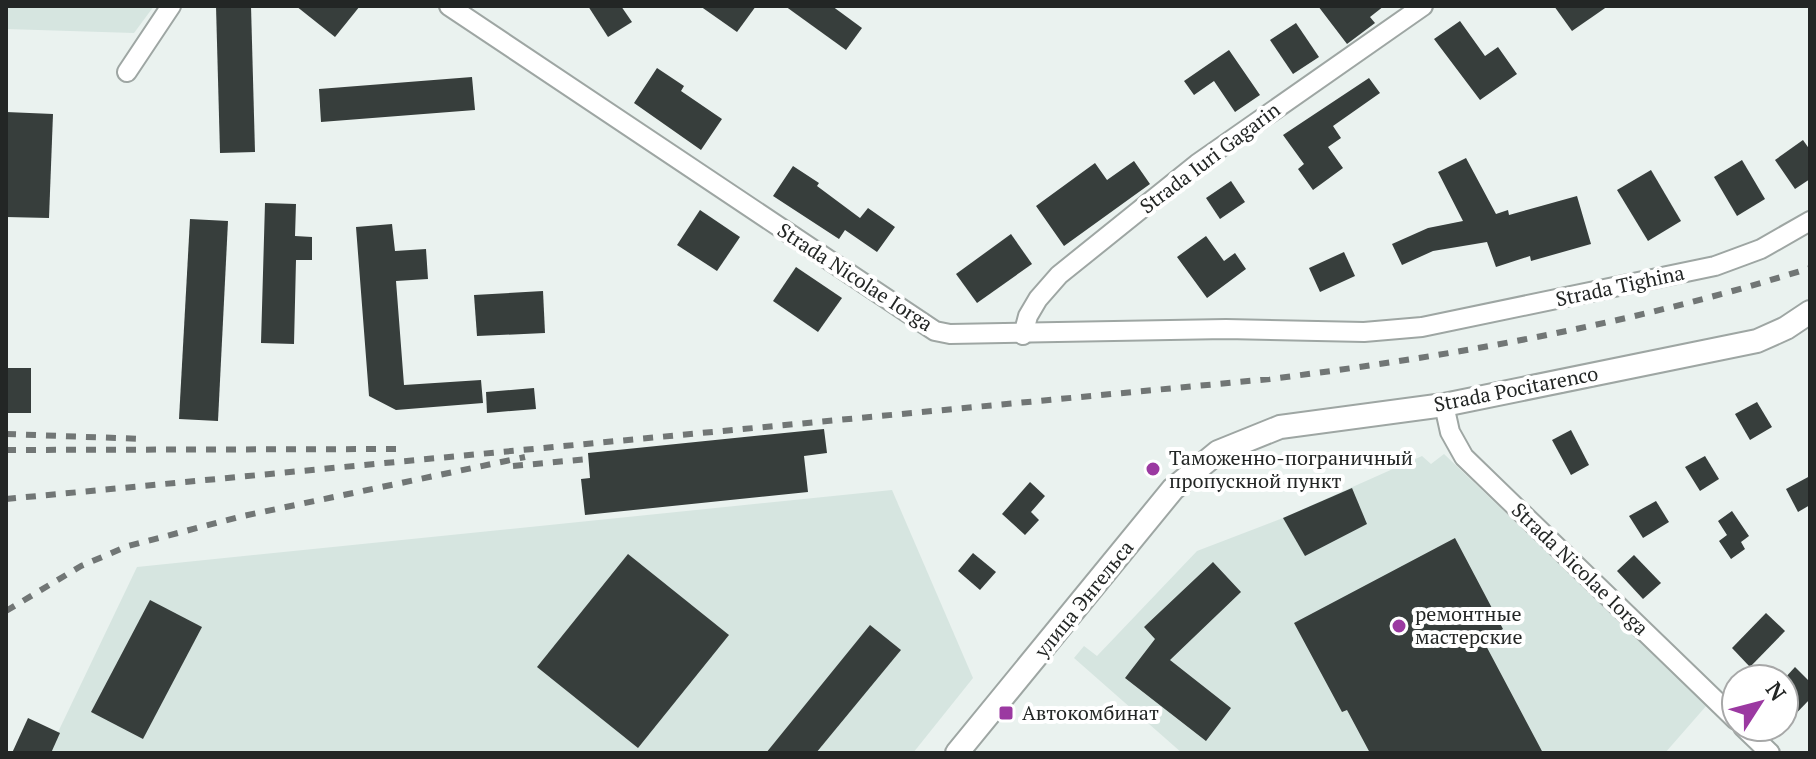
<svg xmlns="http://www.w3.org/2000/svg" width="1816" height="759" font-family="'PT Serif',serif">
  <style>
    .built { fill: #d6e5e0 }
    .building { fill: #373e3c }
    .lines { fill: none; stroke-linecap: round; stroke-linejoin: round }
    .minor-casing { stroke: #9ea6a3; stroke-width: 22 }
    .tertiary-casing { stroke: #9ea6a3; stroke-width: 26 }
    .minor { stroke: #fff; stroke-width: 18 }
    .tertiary { stroke: #fff; stroke-width: 22 }
    .rail { stroke: #717675; stroke-width: 6; stroke-dasharray: 10 10; stroke-linecap: butt }
    .poi-dot { fill: #9b39a1; stroke: #fff; stroke-width: 3 }
    .labels { text-anchor: middle; stroke-width: 8; stroke-linejoin: round; paint-order: stroke }
    .street-label { font-size: 20px; fill: #232625; stroke: #fff }
    .poi-label { font-size: 20px; fill: #232625; stroke: #fff; text-anchor: start }
  </style>
  <rect width="100%" height="100%" fill="#eaf2ef"/>
  <g class="built">
    <path d="M6,6H154L134,33L6,29Z"/>
    <path d="M1444,454L1707,705L1665,753H1182L1074,658L1084,646L1097,656L1197,551L1283,518L1422,456L1431,464Z"/>
    <path d="M892,490L973,678L913,753H48L137,567Z"/>
  </g>
  <g class="building">
    <path d="M216,6H251L255,152L220,153Z"/>
    <path d="M296,6H360L335,37Z"/>
    <path d="M588,6H621L632,22L608,37Z"/>
    <path d="M700,6H756L737,32Z"/>
    <path d="M785,6H832L862,28L846,50Z"/>
    <path d="M1318,6H1384L1370,17L1375,23L1347,44Z"/>
    <path d="M1554,6H1608L1572,31Z"/>
    <path d="M1460,21L1485,56L1498,47L1517,74L1480,100L1434,39Z"/>
    <path d="M1296,23L1319,57L1293,74L1270,40Z"/>
    <path d="M1229,50L1260,95L1235,112L1214,81L1194,95L1184,81Z"/>
    <path d="M657,68L684,86L681,91L722,119L701,150L634,103Z"/>
    <path d="M472,77L475,110L321,122L319,89Z"/>
    <path d="M1369,78L1380,93L1333,126L1341,138L1328,147L1343,168L1313,190L1298,169L1304,164L1283,135Z"/>
    <path d="M6,112L53,114L49,218L6,217Z"/>
    <path d="M1803,140L1810,150V179L1795,189L1775,160Z"/>
    <path d="M1466,158L1496,214L1508,210L1509,215L1577,196L1591,244L1531,261L1530,256L1496,267L1487,242L1433,251L1402,265L1392,244L1428,228L1463,221L1438,172Z"/>
    <path d="M1742,160L1765,199L1737,216L1714,177Z"/>
    <path d="M1134,161L1150,184L1064,246L1036,206L1095,163L1107,180Z"/>
    <path d="M793,166L819,183L817,186L860,218L868,208L895,227L877,252L845,230L839,239L773,196Z"/>
    <path d="M1651,170L1681,221L1648,241L1617,190Z"/>
    <path d="M1231,181L1245,202L1220,219L1206,198Z"/>
    <path d="M265,203L296,204L295,236L312,237V260H296L294,344L261,343Z"/>
    <path d="M700,210L740,237L717,271L677,245Z"/>
    <path d="M190,219L228,221L218,421L179,419Z"/>
    <path d="M392,224L395,251L426,249L428,279L396,281L404,385L481,380L483,403L396,410L369,396L356,227Z"/>
    <path d="M1011,234L1032,264L977,303L956,274Z"/>
    <path d="M1206,236L1224,261L1235,253L1246,269L1207,298L1177,257Z"/>
    <path d="M1344,252L1355,276L1320,292L1309,268Z"/>
    <path d="M796,267L842,298L818,332L773,301Z"/>
    <path d="M543,291L545,333L477,336L474,295Z"/>
    <rect x="6" y="368" width="25" height="45"/>
    <path d="M534,388L536,409L487,413L486,392Z"/>
    <path d="M1757,402L1772,427L1750,440L1735,414Z"/>
    <path d="M824,429L827,453L804,456L808,492L585,515L581,479L590,478L588,453Z"/>
    <path d="M1571,430L1589,465L1571,475L1552,440Z"/>
    <path d="M1705,456L1719,479L1700,491L1685,467Z"/>
    <path d="M1810,476V505L1798,512L1786,489Z"/>
    <path d="M1030,482L1045,496L1031,512L1039,520L1025,535L1002,514Z"/>
    <path d="M1352,488L1367,524L1305,556L1283,518Z"/>
    <path d="M1656,501L1669,522L1643,538L1629,516Z"/>
    <path d="M1732,511L1749,536L1741,542L1745,549L1731,559L1719,541L1727,535L1718,521Z"/>
    <path d="M1455,538L1503,629L1483,640L1543,753H1370L1347,710L1342,712L1294,623Z"/>
    <path d="M973,553L996,572L980,590L958,571Z"/>
    <path d="M628,554L729,635L638,748L537,667Z"/>
    <path d="M1634,555L1661,583L1643,599L1617,571Z"/>
    <path d="M1213,562L1241,592L1170,660L1231,708L1206,741L1125,678L1155,639L1144,627Z"/>
    <path d="M150,600L202,627L143,739L91,712Z"/>
    <path d="M1766,613L1785,631L1750,667L1732,648Z"/>
    <path d="M870,625L901,650L816,753H766Z"/>
    <path d="M1795,667L1810,682V699L1784,726V679Z"/>
    <path d="M28,718L60,733L51,753H12Z"/>
  </g>
  <g class="lines">
    <g class="minor-casing">
      <g id="minor">
        <path d="M449,6L935,331L950,334L1226,329L1364,332L1422,327L1715,266L1761,249L1810,221"/>
        <path d="M127,72L171,6"/>
        <path d="M1023,335L1028,316L1038,299L1059,275L1197,164L1423,6"/>
        <path d="M1444,405L1450,432L1464,457L1736,720"/>
        <path d="M1743,727L1770,753"/>
      </g>
    </g>
    <g class="tertiary-casing">
      <path id="tertiary" d="M957,753L1173,489L1218,452L1280,427L1444,405L1757,341L1786,328L1810,312"/>
    </g>
    <use href="#minor" class="minor"/>
    <use href="#tertiary" class="tertiary"/>
    <g class="rail">
      <path d="M6,434L144,439"/>
      <path d="M6,450L396,449"/>
      <path d="M513,466L588,459"/>
      <path d="M6,499L1270,379C1454,356 1633,324 1810,268"/>
      <path d="M6,611L81,566L128,546L243,516L525,457"/>
    </g>
  </g>
  <g class="poi-dot">
    <circle cx="1153" cy="469" r="8"/>
    <circle cx="1399" cy="626" r="8"/>
    <rect x="998" y="705" width="16" height="16" rx="4"/>
  </g>
  <g class="labels">
    <g class="street-label">
      <text transform="translate(1210 158) rotate(-37)" y="7">Strada Iuri Gagarin</text>
      <text transform="translate(855 277) rotate(33)" y="7">Strada Nicolae Iorga</text>
      <text transform="translate(1620 286) rotate(-12)" y="7">Strada Tighina</text>
      <text transform="translate(1516 389) rotate(-11)" y="7">Strada Pocitarenco</text>
      <text transform="translate(1580 569) rotate(44)" y="7">Strada Nicolae Iorga</text>
      <text transform="translate(1084 599) rotate(-51)" y="7">улица Энгельса</text>
    </g>
    <g class="poi-label">
      <text x="1169" y="465">Таможенно-пограничный<tspan x="1169" dy="23">пропускной пункт</tspan></text>
      <text x="1415" y="621">ремонтные<tspan x="1415" dy="23">мастерские</tspan></text>
      <text x="1022" y="720">Автокомбинат</text>
    </g>
  </g>
  <rect width="1816" height="759" fill="none" stroke="#232625" stroke-width="16"/>
  <g transform="translate(1760 703) rotate(54)"><circle r="38" fill="#ffffff" stroke="#a7a8a8" stroke-width="2"/>
  <path d="M0-6L14 30L0 20L-14 30Z" fill="#9b39a1"/>
  <text y="-12" font-size="22" font-weight="bold" text-anchor="middle" fill="#232625">N</text>
  </g>
</svg>
